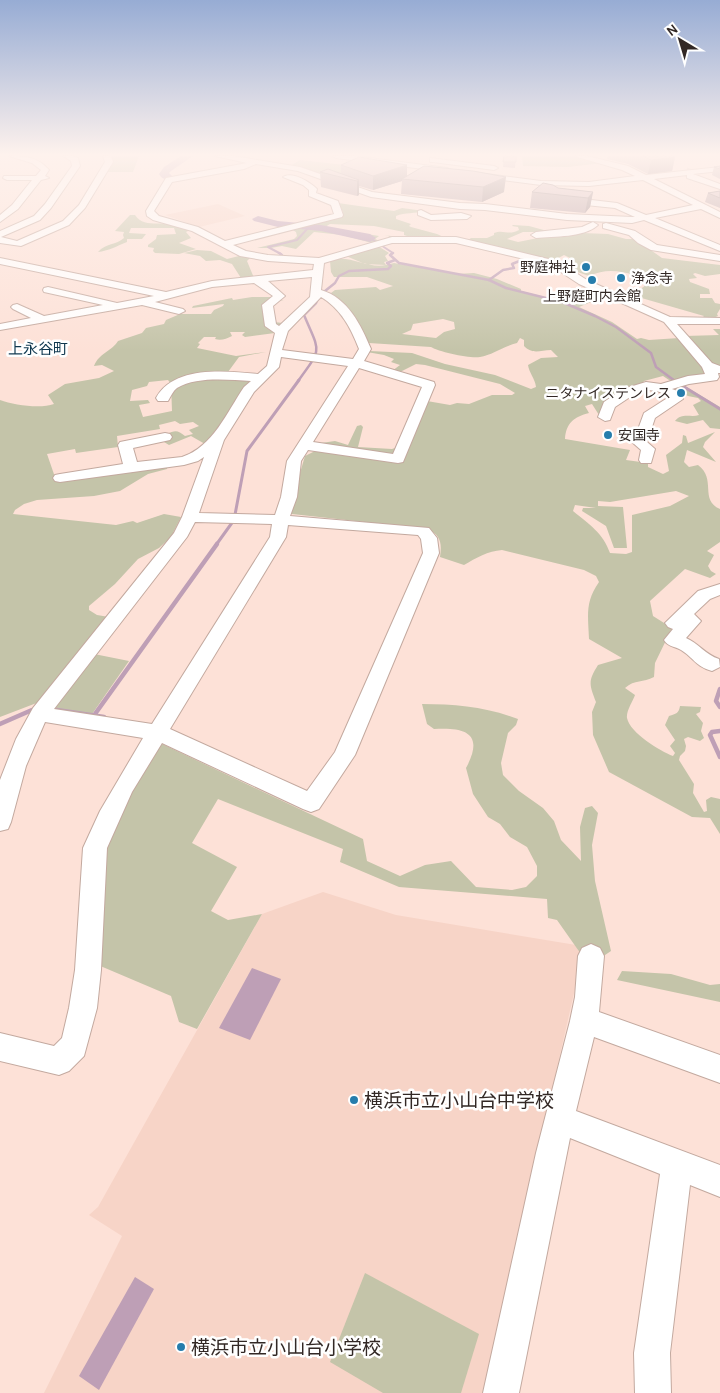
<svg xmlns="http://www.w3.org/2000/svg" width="720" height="1393" font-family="Karla,'Noto Sans JP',sans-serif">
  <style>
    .built { fill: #f7d4c7 }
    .green { fill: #c4c4a9; fill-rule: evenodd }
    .water { fill: #be9fb6 }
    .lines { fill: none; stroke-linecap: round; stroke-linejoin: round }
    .stream-far3 { stroke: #be9fb6; stroke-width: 2 }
    .stream-far2 { stroke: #be9fb6; stroke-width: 2.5 }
    .stream-far1 { stroke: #be9fb6; stroke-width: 3 }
    .stream { stroke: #be9fb6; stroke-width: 4.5 }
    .river { fill: #be9fb6; fill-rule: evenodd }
    .minor-tunnel { stroke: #d4bcb3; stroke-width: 9; stroke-dasharray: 9 4.5; stroke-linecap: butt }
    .minor-casing { stroke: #c3a99f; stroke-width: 2 }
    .minor { fill: #fff; fill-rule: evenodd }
    .wall { fill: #b69ea2 }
    .shaded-wall { fill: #948184 }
    .building { fill: #d4b8bc; stroke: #948184 }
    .poi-dot { fill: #267dac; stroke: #fff; stroke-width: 2 }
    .labels { text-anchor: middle; stroke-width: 5; stroke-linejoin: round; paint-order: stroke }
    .far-poi-label { font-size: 14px; fill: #322825; stroke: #fff; text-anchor: end }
    .far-neighbourhood-label { font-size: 15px; fill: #0f374e; stroke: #fff }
    .near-poi-label { font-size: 19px; fill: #322825; stroke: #fff; text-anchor: start }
  </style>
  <rect width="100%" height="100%" fill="#fde1d7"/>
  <g class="built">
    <path d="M218,204L245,216L199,227L165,215Z"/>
    <path d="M323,892L396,915L576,945L582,958L483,1393H44L122,1236L89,1215L98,1207L262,914Z"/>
  </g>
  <g class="green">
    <path d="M109,156H139L133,172H106Z"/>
    <path d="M522,156H574L603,163L568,167L523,166Z"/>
    <path d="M300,160L363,167L335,179L290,166Z"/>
    <path d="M338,203L394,211L402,208L424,211C415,214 405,212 396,216V219L411,224L409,226L411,227L437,234L448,239L388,238L389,236L384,235L398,237L407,236L404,235V232L374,226L330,224L325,227L379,236L375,239L380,241L372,243L342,235L314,232L296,249L282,246L271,248H257L294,239L297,236L296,232L291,229L341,215L343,212Z"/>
    <path d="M130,215H135C143,227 157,222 170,224C177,225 184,228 190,230L186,232L191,238L179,243L196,249L179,254L155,253L153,251L154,248L148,247V245L156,239L157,235L176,234L174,228H131L129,233L146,234L142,239H127V242C117,246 108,251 98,252C106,243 116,245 124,238L123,235L124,232L115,231Z"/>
    <path d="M513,225L529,226L551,232H523L507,239L518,242L538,238L537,237L582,233L608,234L626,239H635L662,258L720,265V274L705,276L695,273L693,274L697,278L689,279L690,282L709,289L710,294H700V298H712L715,303L720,304V309L717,314L718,316L711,319L703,317L704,316L631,295L630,293C641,289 650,286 649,273L640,272L636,275C619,271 606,268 589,276L569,269L572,259L564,255L553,261L468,240L471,238H487L494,235V233C504,229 508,236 519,230L518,227L512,226Z"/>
    <path d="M378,246L389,253L385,256L388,261L384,262L386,265L394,263L456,274L474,273L497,279L521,289V291L572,304L585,300L579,297C585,294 591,297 596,300L579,307L612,322L637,339L641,338L649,340L679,338L704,365L706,375L672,382L663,376L644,381L643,383L599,415L592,404L585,406L589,413C574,417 566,423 565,439L630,450L626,460L648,463V467L663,474L669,471L666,455L682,443L683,435L686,436L688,443L715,432L705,442L703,447L716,462L687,450L684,462L689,467L698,465C717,479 699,500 720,509V542L707,551L714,555L708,566L711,571L716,574L710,578L685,569L650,601L653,616L672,628L655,663L654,677C643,683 635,679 625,688L635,695C633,701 626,711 627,718C630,733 660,751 673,756L675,753L670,746L675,740L665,725L669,716C676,714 679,713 680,706L701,707L700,712L696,714L703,723L701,731L704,738L700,741L688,737L684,739L686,746L685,751L680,756L679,760L694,784L693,793L704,812L707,811L706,800L711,797L720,799V834L710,818L692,817L609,772L593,735L592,712L596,702C589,684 588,681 598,665L622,658L589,639C588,615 585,602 599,582L596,576L584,570L502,550C488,551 476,558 464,565L440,557C442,543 441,536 428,529L292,514L289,510L305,456L317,450L321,443L335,441L348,445L357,426L361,425L363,427L358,447L392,449L409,443L427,401L450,405L457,403L469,404L492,395H512L515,393L500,384L425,365L416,364L398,373L392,371L400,365L391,362L394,359L384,355L367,352L369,351L412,353L445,364L495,375L531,389L536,387C535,378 529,373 528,365L541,358L558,357L551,350C540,350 533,355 524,346V340L520,338L517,343C504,346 492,355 480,357C471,359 439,352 431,347L369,343L343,303L331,293L335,290L376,287L380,290L393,286L367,277H334L331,272L330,261C348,253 366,269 386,265L365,264L346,256ZM443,319L454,322L455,329L444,332L436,338L402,334L411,330L413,324ZM676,491L689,496L670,506L632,515V552L626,554L610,553C603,533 589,524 573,511L575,505L596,508H583L582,511L606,526L614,548H627L623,507L598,506V501L610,502Z"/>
    <path d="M197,250L211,251L227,259L243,255L251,257L247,261L254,278H241L232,264L220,260L206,261L200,256L184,253Z"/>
    <path d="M252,297H277L278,300H284L272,302L273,322L283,323L275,333L245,337L242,335L245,332H230L232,336C226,339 221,341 215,339L216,337H204L198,343L200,344L197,348L236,356L266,352L239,357L228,372L254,380L205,444L191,436L169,445L164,442L171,438L167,434C175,430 178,430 185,436L193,434L189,430L199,426L193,422L180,424L175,421L159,425L160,429L117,436L118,447L76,453L75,449L47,454L56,480L168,465L167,469L148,474L120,491L94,496L37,500L24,504L15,510L13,514L116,525L133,521L137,523L164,514L181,517L171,537L159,548L138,559L115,584L89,606V610L97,615L109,617L47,699L0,717V400C14,405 40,409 54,404L48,395L65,384L99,378L114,371L102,365L94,366C99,353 111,352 118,341L142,333L146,328L164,324L166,320L180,314H211L214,310L223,306L224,304L192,308L193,306L232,298L233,300ZM168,380L171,384L172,411L143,417L139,405L150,403L148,400L130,401L132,390L147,386L149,382Z"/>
    <path d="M713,329H720V368L711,364L685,336L719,335Z"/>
    <path d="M683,385L720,407V429L710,428L703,420L687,424L675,421C682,412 691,418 699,415L693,405L701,401L698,398L688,396L673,388Z"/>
    <path d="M94,654L129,661L90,717L54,709Z"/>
    <path d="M422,704C456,704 486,707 518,719L516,725L508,733L501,763L503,775L519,791L543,808L554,821L561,840L581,861L580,827L585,808L592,806L598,813L592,845L595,881L611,951L602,957H583L557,920L548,918L547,899L399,887L340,862L343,849L218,799L192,843L237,867L211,911L228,920L262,914L197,1029L179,1022L171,996L98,965L102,863L114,819L160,743L363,839L367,861L400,876L425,865L451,861L476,887L512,890L526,887L537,876V866L527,847L510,837L500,824L488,817L473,794L466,768C485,733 465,727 434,729L427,724Z"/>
    <path d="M622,971L671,974L710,985L720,984V1002L617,980Z"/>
    <path d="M365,1273L479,1334L461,1393H383L330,1362Z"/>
  </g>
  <g class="water">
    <path d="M252,968L281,979L250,1040L219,1028Z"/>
    <path d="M135,1277L154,1289L99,1390L79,1376Z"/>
  </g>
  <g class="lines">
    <g class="stream-far3">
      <path d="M370,238L393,253L391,254"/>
      <path d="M281,254L268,247L297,240L309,227"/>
    </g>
    <g class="stream-far2">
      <path d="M279,253L282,255"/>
      <path d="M393,253L390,255L399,263L489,280L506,288L562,302L595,316L616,327L651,353L656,367L675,381"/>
      <path d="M489,280L503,270L514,268L512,264L527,258"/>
      <path d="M298,381C323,347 320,353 304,315L316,303L320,295L335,283L339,276L349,271L388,269L391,266L387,263L395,260"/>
    </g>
    <g class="stream-far1">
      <path d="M673,380L720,409"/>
      <path d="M216,545L234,520L247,451L299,380"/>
    </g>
    <g class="stream">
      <path d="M720,689L716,701L720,707"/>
      <path d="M50,709L104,717"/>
      <path d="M95,714L217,544"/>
      <path d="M0,724L32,710L35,711"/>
      <path d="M720,731L712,732L710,735L720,757"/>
    </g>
    <g class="river">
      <path d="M181,156H193L171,171L169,173L173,177L172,179C166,180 162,179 159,174L164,167Z"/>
      <path d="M258,216L278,221L321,225L370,234L376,238L370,242L321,231L278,227L254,221L252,219Z"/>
    </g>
    <path class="minor-tunnel" d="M686,172L699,176"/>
    <g class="minor-casing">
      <g id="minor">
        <path d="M9,156C25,156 38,157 49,170L45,176L49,178L41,180L18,209L0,222V215L12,205L32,180H7L3,178L4,176H36L41,170L32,163Z"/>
        <path d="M63,156H73L78,158L80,166L51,208L40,220L1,237L17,241L63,221L79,205L105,162L103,156H111L113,162L85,208L69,225L21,246L0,243V231L34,216L45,204L72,166L71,161Z"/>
        <path d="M215,156H233L300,167L372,192L460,203L485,204L567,214L632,217H635L615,208L566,203L562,200L566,197L617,203L646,215L693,205L643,180L589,186L541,185L478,177L474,175L478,173L541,181L589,182L635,176L622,170L574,156H587L628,166L646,175L720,167V171L693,174L720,184V189L687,178V175L654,179L720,212V218L701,209L655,218L720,245V251L644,220L632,223L567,220L485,210L460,209L371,197L298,171L256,164L244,169L172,182L154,211L159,216L198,227L225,241L334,214L331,205L309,196V190L303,185L283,177C292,171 310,182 317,189L316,193L338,201L343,215L342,217L233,245L246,251L268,255L319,258L392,237H456L557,261L587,280L670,317L720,318V324H677L712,363L720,366V373H718L719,377L717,380L689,384L672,389L680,392L683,399L655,418L647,442L655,449L651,463H641L639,460L641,450L633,443L644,413L669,397L658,391L647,390L633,395L615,407L610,420L605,421L598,417L604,402L623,389L646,382L661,384L688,376L705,374L702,367L664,322L579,284L550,265L456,243H392L324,263L321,290C348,298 361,325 371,349L364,361L434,382L435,385L403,462L398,463L308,450L301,461L297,497L290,516L429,528L437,538L439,553L355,755L319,809L311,812L303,809L162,743L132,792L107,848L101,970L97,1008L84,1056L69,1071L59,1075L0,1061V1033L54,1046L62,1038L69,1008L75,970L83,848L100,811L143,738L45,722L26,766L11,822L8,829L0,831V780L16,739L33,708L174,533L182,517L204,457L198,461L184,465L60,482L55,481L53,478L55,475L60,474L123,464L118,445L120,442L165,433L170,434L172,437L170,440L133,448L137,462L182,457C213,447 227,412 244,387L251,381C229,380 197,376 177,388C173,391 171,396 168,401H158L156,398C174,365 226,371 258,374L267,366L275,333L265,326L262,305L273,296L254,283L212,287L155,302L183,309L185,311L179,314L142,305L0,330V324L31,318L13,309L11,307L13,305L17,304L44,316L103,305L44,292L43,290L44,288L48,287L117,303L154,296L0,264V258L166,292L212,281L313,270L314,264L268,261L240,256L192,231L153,220L147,216L146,211L166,178L247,163ZM312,277L310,297L279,326L276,324L273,306L285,296L268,281ZM321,297C341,309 351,328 359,349L353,359L282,350L288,331ZM281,357L348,366L287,461L281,497L275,515L199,513L224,440L254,392L279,367ZM359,368L422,387L393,454L313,442ZM195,522L272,524L270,537L152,724L54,709L187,537ZM288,525L418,535L421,539L423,553L335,752L307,791L170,729L286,537Z"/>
        <path d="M332,156H354L447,168L451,170L447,172L336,158Z"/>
        <path d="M430,158L494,166L498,168L494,170L433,162H430Z"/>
        <path d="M421,210L431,215L461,213L471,216L467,219L431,220L418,215V211Z"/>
        <path d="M593,222L598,225C584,238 554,236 536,238L531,235L536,232L582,227Z"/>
        <path d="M606,223L635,231L657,245L720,255V261L651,250L638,243L629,235L603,228V224Z"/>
        <path d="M720,584V595L710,599L694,614L701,621L686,638C698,643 706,655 719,659L720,667L712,671C695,666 694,658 681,650C675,646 668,647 664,640L673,629L668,627L665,623L698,591Z"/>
        <path d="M591,944L600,948L604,956L599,1012L720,1055V1083L594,1037L576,1111L720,1165V1197L690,1185L670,1353L671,1393H635L634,1353L660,1174L570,1138L519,1393H483L536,1153L570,1021L575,997L578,956L582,948Z"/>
      </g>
    </g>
    <use href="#minor" class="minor"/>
  </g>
  <g class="wall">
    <path d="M504,156H516L515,168L503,167Z"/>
    <path d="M608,156H673L675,157L672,171L648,174L628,164L607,159Z"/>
    <path d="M341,165L407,176L424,166L504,192L482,202L401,194L402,181L373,190L359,186V195L357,196L321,187L320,172L341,174Z"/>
    <path d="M720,166V179L712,175L714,167Z"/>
    <path d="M558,188L593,192L590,207L585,213L530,208L532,192Z"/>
    <path d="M720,191V208L705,202L708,193Z"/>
  </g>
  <g class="shaded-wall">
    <path d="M675,157L672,171L648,174L651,160Z"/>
    <path d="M407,165V179H402V181L373,190V176Z"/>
    <path d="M506,177L504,192L482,202L483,187Z"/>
    <path d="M359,180V195L357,196V181Z"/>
    <path d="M593,192L590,207L585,213L588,198Z"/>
  </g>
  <g class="building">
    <path d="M504,156H516V162H503Z"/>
    <path d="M643,156H673L675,157L651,160Z"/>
    <path d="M359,157L407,165L373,176L341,165Z"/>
    <path d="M424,166L473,171L506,177L483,187L402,179Z"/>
    <path d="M720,166V169L714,167Z"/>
    <path d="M328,169L359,180L357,181L320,172Z"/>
    <path d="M543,183L553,185L558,188L593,192L588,198L532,192Z"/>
    <path d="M720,191V198L708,193Z"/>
  </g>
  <linearGradient id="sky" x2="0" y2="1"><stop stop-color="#97acd4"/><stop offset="0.44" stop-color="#fef2ed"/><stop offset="1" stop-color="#fef2ed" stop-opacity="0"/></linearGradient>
  <rect width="720" height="351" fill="url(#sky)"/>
  <g class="poi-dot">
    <circle cx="586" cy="267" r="5"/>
    <circle cx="621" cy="278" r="5"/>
    <circle cx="592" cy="280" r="5"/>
    <circle cx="681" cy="393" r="5"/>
    <circle cx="608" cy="435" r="5"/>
    <circle cx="354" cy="1100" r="5"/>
    <circle cx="181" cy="1347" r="5"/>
  </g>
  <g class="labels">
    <g class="far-poi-label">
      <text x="576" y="272">野庭神社</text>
      <text x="631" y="283" text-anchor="start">浄念寺</text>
      <text x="592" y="301" text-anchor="middle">上野庭町内会館</text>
      <text x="671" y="398">ニタナイステンレス</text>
      <text x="618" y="440" text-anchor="start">安国寺</text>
    </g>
    <g class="far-neighbourhood-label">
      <text x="38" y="354">上永谷町</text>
    </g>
    <g class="near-poi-label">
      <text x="364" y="1107">横浜市立小山台中学校</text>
      <text x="191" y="1354">横浜市立小山台小学校</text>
    </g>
  </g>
  <g transform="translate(680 40) rotate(322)" stroke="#ffffff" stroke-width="4" paint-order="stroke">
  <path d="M0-4L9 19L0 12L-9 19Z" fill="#322825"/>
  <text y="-8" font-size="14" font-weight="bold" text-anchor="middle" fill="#322825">N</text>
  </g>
</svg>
